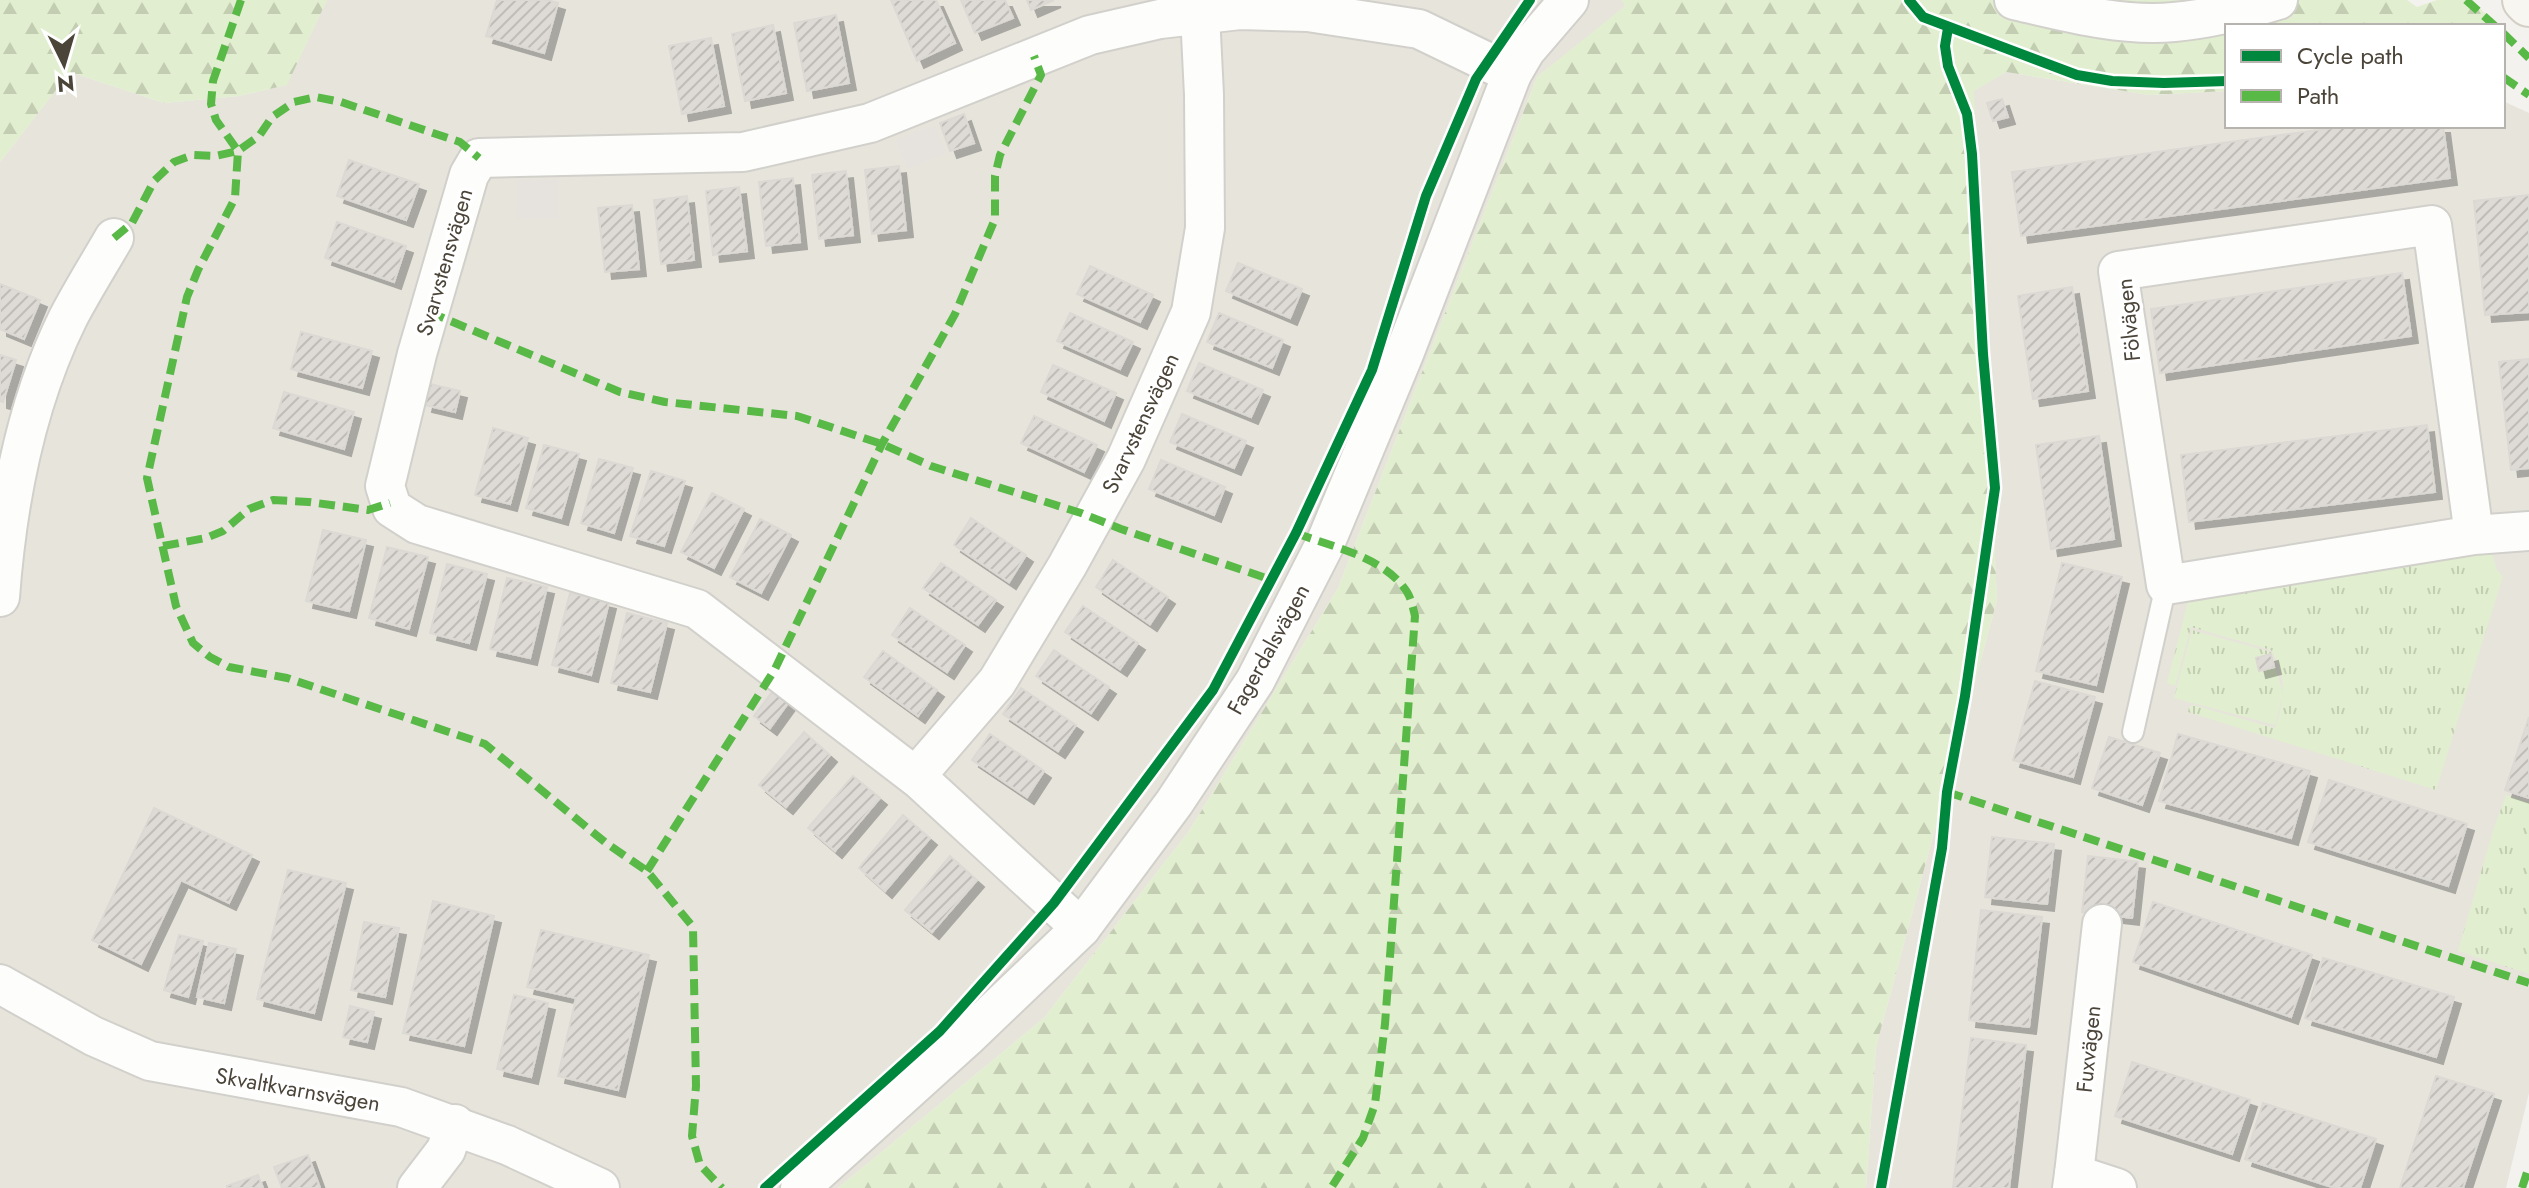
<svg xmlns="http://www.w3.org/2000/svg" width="2529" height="1188" font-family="Jost,sans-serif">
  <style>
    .residential { fill: #e7e4dc }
    .grass { fill: url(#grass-tufts) }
    .forest { fill: url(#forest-firs) }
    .parking { fill: #e6e3df }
    .building { fill: url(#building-hatch); stroke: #dcd9d4; stroke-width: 2; filter: url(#shadow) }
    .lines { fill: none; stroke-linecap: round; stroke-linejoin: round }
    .lane-casing { stroke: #d2d0cb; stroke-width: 24 }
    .street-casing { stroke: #d2d0cb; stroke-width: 42 }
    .secondary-casing { stroke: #d3cfc5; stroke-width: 48 }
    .lane { stroke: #fdfdfc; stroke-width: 20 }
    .street { stroke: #fdfdfc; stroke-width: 38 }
    .secondary { stroke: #f7f6f1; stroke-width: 44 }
    .quiet { stroke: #58b947; stroke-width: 8; stroke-dasharray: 16 8; stroke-linecap: butt }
    .cycleway-casing { stroke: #fff; stroke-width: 15 }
    .cycleway { stroke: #00873e; stroke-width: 10 }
    .labels { text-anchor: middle; stroke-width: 7; stroke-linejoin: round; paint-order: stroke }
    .street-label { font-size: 22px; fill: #4b4439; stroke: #fff }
  </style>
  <defs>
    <pattern id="grass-tufts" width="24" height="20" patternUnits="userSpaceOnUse" patternTransform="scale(2)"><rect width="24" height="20" fill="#e1eecf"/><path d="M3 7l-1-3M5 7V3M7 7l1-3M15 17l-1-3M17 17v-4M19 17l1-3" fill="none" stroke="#c3cdb2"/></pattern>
    <pattern id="forest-firs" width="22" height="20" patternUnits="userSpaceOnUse" patternTransform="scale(2)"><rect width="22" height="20" fill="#e1eecf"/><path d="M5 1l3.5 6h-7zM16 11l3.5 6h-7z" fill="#c3cdb2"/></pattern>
    <pattern id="building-hatch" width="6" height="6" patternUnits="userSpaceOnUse" patternTransform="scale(2)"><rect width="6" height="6" fill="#dedbd6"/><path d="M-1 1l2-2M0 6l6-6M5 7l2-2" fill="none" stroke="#c0bdb8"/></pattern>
    <filter id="shadow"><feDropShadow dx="7" dy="7" stdDeviation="0" flood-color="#0004"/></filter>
  </defs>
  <rect width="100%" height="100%" fill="#f4f2ee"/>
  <g class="residential">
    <path d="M327,0H1622L1626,6L1537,77L1338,588L1189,831L1044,1018L838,1188H0V162L70,72L164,103L239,96L286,85Z"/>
    <path d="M2006,72L2149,95L2227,91V126H2503V101L2529,113V1093L2506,1188H1866L1876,1047L1997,600L1973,91Z"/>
  </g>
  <g class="grass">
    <path d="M2491,550L2497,570L2503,576L2436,790L2188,712L2189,707L2193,705L2275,728C2285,700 2287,676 2271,650L2191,627L2175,686L2167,683L2189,598Z"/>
    <path d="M2192,630L2271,652L2283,694L2275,725L2174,698Z"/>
    <path d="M2506,795L2529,803V974L2458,951L2493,831Z"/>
  </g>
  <g class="forest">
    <path d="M0,0H327L287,85L239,96L164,103L70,72L0,162Z"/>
    <path d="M1622,0H2407L2417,7L2437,0H2471L2499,26H2227V91L2149,95L2006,72L1974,91L1997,600L1876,1047L1866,1188H838L1044,1018L1189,831L1338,588L1537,77L1625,6Z"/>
  </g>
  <g class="parking">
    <path d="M934,125L946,153L908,169L896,140Z"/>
    <path d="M517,179L559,180V219L516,218Z"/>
  </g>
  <g class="building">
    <path d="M497,0H548L558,3L544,53L486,36Z"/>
    <path d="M891,0H936L955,43L917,61Z"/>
    <path d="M961,0H1005L1013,18L975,33Z"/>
    <path d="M1027,0H1054L1031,10Z"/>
    <path d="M836,15L849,83L807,91L794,23Z"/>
    <path d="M773,25L786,93L745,101L732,34Z"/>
    <path d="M711,38L724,106L682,114L669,46Z"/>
    <path d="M2002,99L2008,117L1993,121L1987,103Z"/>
    <path d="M964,114L974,143L950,151L940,123Z"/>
    <path d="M2347,126H2443L2450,178L2021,236L2012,172Z"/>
    <path d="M349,160L419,184L406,220L337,196Z"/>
    <path d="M899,166L906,230L872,234L865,170Z"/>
    <path d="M846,171L853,235L819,239L812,175Z"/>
    <path d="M793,178L800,242L766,246L759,182Z"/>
    <path d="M739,187L747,251L713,255L706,191Z"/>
    <path d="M2529,195V312L2485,315L2474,201Z"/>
    <path d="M687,196L694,260L661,264L654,200Z"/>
    <path d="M632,205L639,269L605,272L598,208Z"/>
    <path d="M337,222L406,246L394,282L325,258Z"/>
    <path d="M1238,263L1302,289L1290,318L1226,291Z"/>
    <path d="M1090,266L1153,295L1140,322L1077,294Z"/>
    <path d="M2402,273L2411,336L2160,373L2151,309Z"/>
    <path d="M0,284L40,300L24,339L0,329Z"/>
    <path d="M2072,287L2088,391L2033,399L2018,296Z"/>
    <path d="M1070,313L1133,342L1120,369L1057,341Z"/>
    <path d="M1219,313L1283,340L1272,368L1207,342Z"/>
    <path d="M301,332L372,351L362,388L291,369Z"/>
    <path d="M0,355L16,360L3,402L0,401Z"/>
    <path d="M2529,359V468L2511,470L2499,362Z"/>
    <path d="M1199,363L1263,390L1251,417L1187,391Z"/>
    <path d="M1053,365L1116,393L1104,421L1041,392Z"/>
    <path d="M430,384L460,391L455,412L425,405Z"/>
    <path d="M284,392L354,412L344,449L273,428Z"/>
    <path d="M1182,414L1246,441L1234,468L1170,442Z"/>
    <path d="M1034,416L1097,445L1084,472L1021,443Z"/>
    <path d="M2427,425L2435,492L2189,522L2181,455Z"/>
    <path d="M493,428L528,438L510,504L475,495Z"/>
    <path d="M2099,436L2114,539L2051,549L2036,445Z"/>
    <path d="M544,445L579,454L561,518L526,508Z"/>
    <path d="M599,459L633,468L614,533L581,523Z"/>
    <path d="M1161,460L1225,487L1214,515L1149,489Z"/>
    <path d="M651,471L685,481L664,546L630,536Z"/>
    <path d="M712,493L744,509L714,568L681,552Z"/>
    <path d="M971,518L1026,555L1009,582L954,545Z"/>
    <path d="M760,519L791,535L761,593L730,577Z"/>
    <path d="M323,530L366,540L349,611L306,601Z"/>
    <path d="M387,547L428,557L409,629L369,618Z"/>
    <path d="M1113,560L1168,597L1150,624L1096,587Z"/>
    <path d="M941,563L996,600L978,625L923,588Z"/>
    <path d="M2062,563L2122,577L2096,685L2036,671Z"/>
    <path d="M447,564L487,574L469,643L430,633Z"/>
    <path d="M507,578L547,587L530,658L490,649Z"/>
    <path d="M570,593L609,602L591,675L552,665Z"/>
    <path d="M1083,606L1138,643L1120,669L1065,632Z"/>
    <path d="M910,608L965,645L947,672L892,635Z"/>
    <path d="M627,613L667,623L650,692L611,683Z"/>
    <path d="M1054,650L1109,687L1091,713L1036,676Z"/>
    <path d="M883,651L937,690L918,716L864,677Z"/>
    <path d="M2271,654L2274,667L2259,671L2256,658Z"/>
    <path d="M2035,681L2095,697L2073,777L2013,760Z"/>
    <path d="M775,688L791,699L770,728L754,716Z"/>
    <path d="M1021,688L1076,725L1058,751L1003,714Z"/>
    <path d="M2529,717V798L2505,790Z"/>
    <path d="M804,732L830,755L786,807L759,785Z"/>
    <path d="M990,734L1044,771L1027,797L972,760Z"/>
    <path d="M2178,734L2310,771L2291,838L2159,801Z"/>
    <path d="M2109,737L2160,753L2142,805L2092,788Z"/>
    <path d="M853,776L880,798L835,851L808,828Z"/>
    <path d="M2329,780L2467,824L2448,886L2308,842Z"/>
    <path d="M154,808L252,855L229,903L181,880L141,964L92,940Z"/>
    <path d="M903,815L930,838L885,891L859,868Z"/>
    <path d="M1992,837L2054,844L2047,904L1985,897Z"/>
    <path d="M950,856L977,880L932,932L905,910Z"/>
    <path d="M2088,856L2138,862L2132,918L2082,912Z"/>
    <path d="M288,870L346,883L314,1013L257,999Z"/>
    <path d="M433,901L494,916L464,1046L403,1033Z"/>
    <path d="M2153,902L2312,955L2291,1017L2133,962Z"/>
    <path d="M1981,910L2042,917L2029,1027L1969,1020Z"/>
    <path d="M364,922L399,928L385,997L351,990Z"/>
    <path d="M541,930L649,955L618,1090L558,1076L576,998L527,987Z"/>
    <path d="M179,935L203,941L188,997L164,990Z"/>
    <path d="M209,943L236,949L224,1003L197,997Z"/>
    <path d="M2323,958L2454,997L2436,1057L2305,1018Z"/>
    <path d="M514,995L548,1003L531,1077L497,1069Z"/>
    <path d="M350,1006L374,1012L367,1042L343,1037Z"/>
    <path d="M1971,1038L2026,1045L2009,1188H1953Z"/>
    <path d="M2132,1062L2250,1100L2232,1154L2115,1116Z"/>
    <path d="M2436,1076L2494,1094L2463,1188H2400Z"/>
    <path d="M2263,1103L2376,1139L2360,1188H2335L2245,1159Z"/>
    <path d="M308,1155L320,1188H282L274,1167Z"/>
    <path d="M258,1175L263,1188H227V1186Z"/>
  </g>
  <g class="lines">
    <g class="lane-casing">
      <path id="lane" d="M2133,732L2166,585"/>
    </g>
    <g class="street-casing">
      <g id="street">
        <path d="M2014,0C2066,12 2121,27 2174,22C2209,19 2245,10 2278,0"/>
        <path d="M2474,535L2432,225L2118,271L2166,585L2474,535L2529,531"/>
        <path d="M0,597C7,503 26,403 68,318C82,291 99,264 114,238"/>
        <path d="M916,776L997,682L1067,566L1126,459L1191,312L1205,228L1204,95L1200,14"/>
        <path d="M1081,928L920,780L697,609L417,524L392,508L385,486L417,354L469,175L479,158L743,152L870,123L1090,35L1160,19L1240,10L1308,12L1419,29L1512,74"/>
        <path d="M0,984L93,1036L150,1061L401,1107L507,1145L600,1188"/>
        <path d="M2074,1174L2102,924"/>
        <path d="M417,1188L446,1150L455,1124"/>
        <path d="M800,1188L966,1038L1081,928L1174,803L1255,681L1325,544L1404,354L1512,74L1526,50L1569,0"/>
        <path d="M2072,1188L2074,1174L2117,1188"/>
      </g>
    </g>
    <g class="secondary-casing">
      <path id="secondary" d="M2525,0L2529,4"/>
    </g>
    <use href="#lane" class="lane"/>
    <use href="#street" class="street"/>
    <use href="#secondary" class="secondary"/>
    <g class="quiet">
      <path d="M241,0L213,81L211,104L216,120L238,151L235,198L198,270L187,297L147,478L176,606L193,643L210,657L229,667L287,678L485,744L606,843L647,871L693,927L696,1086L692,1136L700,1165L722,1188"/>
      <path d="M2466,0L2495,26"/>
      <path d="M2503,33L2529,58"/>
      <path d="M2503,77L2529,95"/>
      <path d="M114,238L132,223L154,181L174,162L193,155L215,156L238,151L259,136L272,117L294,102L316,97L341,102L460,142L479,158"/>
      <path d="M429,312L620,392L665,402L797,416L882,444L931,466L1081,513L1121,529L1272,580"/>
      <path d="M1296,533C1332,547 1385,557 1407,592C1411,598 1413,608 1415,616L1385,1024L1375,1104L1363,1138L1331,1188"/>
      <path d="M163,546L206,538L223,531L249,509L273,500L309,502L368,510L390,503"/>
      <path d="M1947,792L2529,983"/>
      <path d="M647,871L775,669L882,444L955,314L995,219V176L1000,155L1041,75L1034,56"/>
      <path d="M2522,1188L2529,1166"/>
    </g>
    <g class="cycleway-casing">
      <g id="cycleway">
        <path d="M1909,0L1923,17L2077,75L2112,81L2164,83L2227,81"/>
        <path d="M765,1188L940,1031L1054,903L1213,690L1296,533L1372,370L1426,196L1476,79L1530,0"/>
        <path d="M1881,1188L1942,848L1947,792L1965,696L1995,488L1983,354L1972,154L1967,114L1948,66L1945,46L1948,28"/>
      </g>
    </g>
    <use href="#cycleway" class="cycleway"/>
  </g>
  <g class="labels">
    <g class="street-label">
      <text transform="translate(444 262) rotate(-74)" y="8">Svarvstensvägen</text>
      <text transform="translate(2128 320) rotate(-96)" y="8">Fölvägen</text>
      <text transform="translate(1140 423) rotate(-65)" y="8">Svarvstensvägen</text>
      <text transform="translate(1268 649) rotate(-61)" y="8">Fagerdalsvägen</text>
      <text transform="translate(2088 1049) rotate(-84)" y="8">Fuxvägen</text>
      <text transform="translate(298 1089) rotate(10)" y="8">Skvaltkvarnsvägen</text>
    </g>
  </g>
  <rect x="2225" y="24" width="280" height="104" fill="#ffffff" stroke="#b7b4b0" stroke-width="2"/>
  <rect x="2241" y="50" width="40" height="12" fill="#00873e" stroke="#b7b4b0" stroke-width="2"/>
  <text x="2297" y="64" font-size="24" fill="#4b4439">Cycle path</text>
  <rect x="2241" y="90" width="40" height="12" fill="#58b947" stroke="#b7b4b0" stroke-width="2"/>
  <text x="2297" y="104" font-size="24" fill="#4b4439">Path</text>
  <g transform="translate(64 64) rotate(175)" stroke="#ffffff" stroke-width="6" paint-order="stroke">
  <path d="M0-6L14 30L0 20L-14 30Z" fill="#4b4439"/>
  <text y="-12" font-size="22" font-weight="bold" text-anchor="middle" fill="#4b4439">N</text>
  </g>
</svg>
